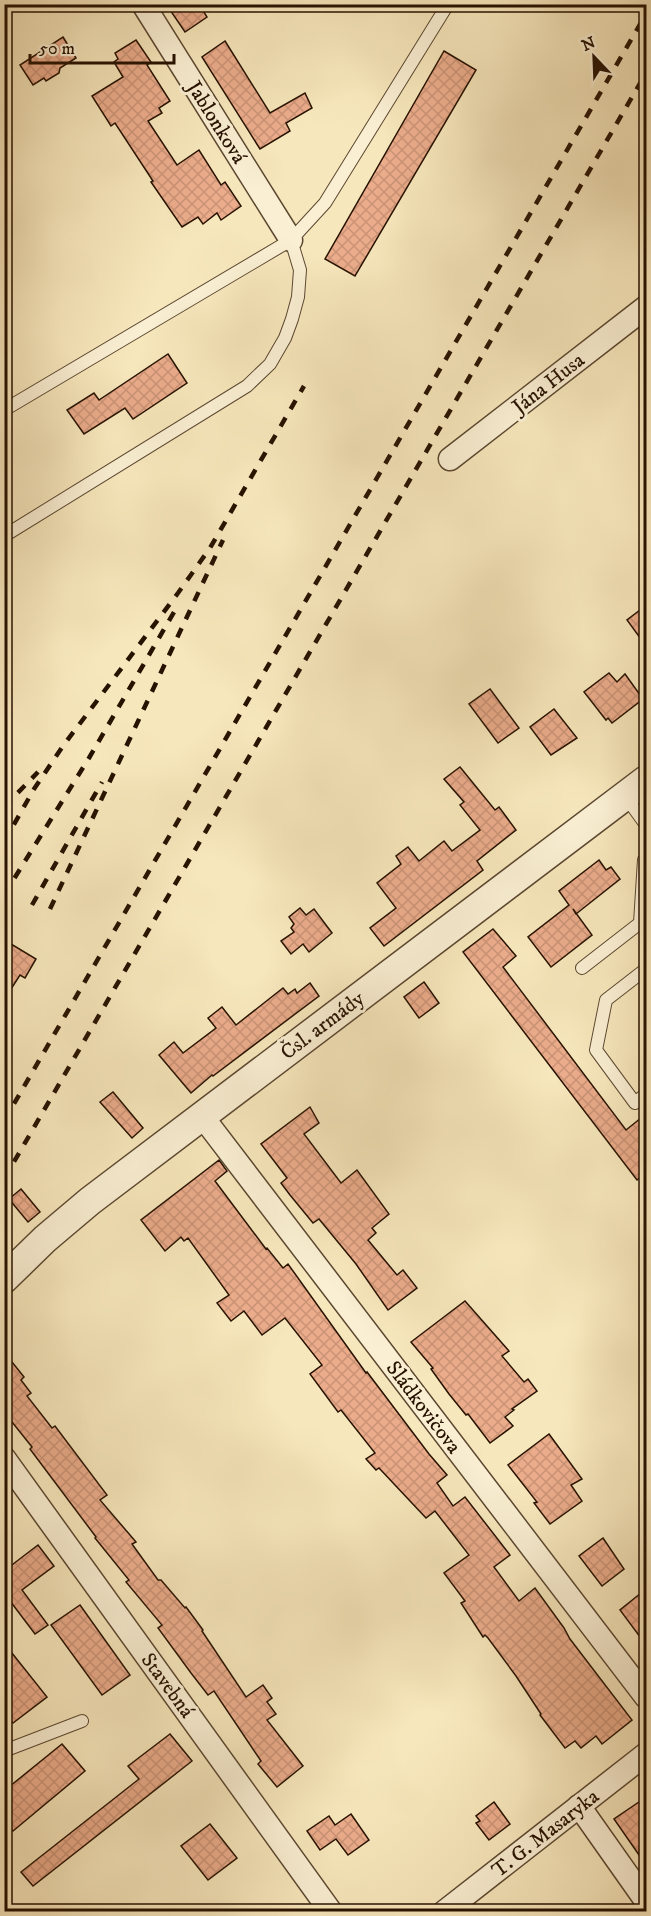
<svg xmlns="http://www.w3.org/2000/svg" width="651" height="1916" font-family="'IM FELL DW Pica',serif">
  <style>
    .building { fill: url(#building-cross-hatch); stroke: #271201; stroke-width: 1.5 }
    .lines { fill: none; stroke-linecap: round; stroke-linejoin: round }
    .service-casing { stroke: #5b4730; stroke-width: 14 }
    .minor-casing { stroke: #5b4730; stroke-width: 25 }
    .tertiary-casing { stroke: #5b4730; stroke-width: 31 }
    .service { stroke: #faefd3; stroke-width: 12 }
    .minor { stroke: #faefd3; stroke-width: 22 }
    .tertiary { stroke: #faefd3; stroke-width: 28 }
    .rail { stroke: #271201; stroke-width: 4.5; stroke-dasharray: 10 10; stroke-linecap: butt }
    .labels { text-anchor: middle; stroke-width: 6; stroke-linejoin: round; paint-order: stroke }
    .street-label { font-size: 21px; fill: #271201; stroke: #faefd3 }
  </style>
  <defs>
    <pattern id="building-cross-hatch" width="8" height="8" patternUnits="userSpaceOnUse" patternTransform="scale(1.5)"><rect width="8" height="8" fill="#ebac8b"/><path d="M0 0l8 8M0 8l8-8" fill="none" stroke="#ca9376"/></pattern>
  </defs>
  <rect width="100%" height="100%" fill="#f7e7bc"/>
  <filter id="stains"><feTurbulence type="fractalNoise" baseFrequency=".00333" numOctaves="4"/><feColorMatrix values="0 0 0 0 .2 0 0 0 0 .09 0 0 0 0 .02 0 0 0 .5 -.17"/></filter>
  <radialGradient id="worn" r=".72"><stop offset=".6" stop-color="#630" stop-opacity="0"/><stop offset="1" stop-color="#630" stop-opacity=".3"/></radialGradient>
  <g class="building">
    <path d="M166,4H199L207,17L185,32Z"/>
    <path d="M63,37L76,58L60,68L59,73L46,81L44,78L33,85L20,65Z"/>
    <path d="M136,40L151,62L147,65L170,101L159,108L162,113L148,121L177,165L199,150L221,185L225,182L241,206L221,220L217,213L203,224L198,217L182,227L151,182L153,181L115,123L111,126L92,96L123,77L114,62L118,59L115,53Z"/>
    <path d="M225,41L270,113L305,93L312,108L286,123L290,131L260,149L202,57Z"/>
    <path d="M444,51L476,70L355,276L325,259Z"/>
    <path d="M168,354L187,383L133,419L125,408L84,434L67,410L94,393L99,400Z"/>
    <path d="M640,610L646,619V646L627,620Z"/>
    <path d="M609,673L617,682L625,674L643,699L612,723L608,718L606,720L584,692Z"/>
    <path d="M490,689L519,728L498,743L469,704Z"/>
    <path d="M554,709L577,738L551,755L530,727Z"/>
    <path d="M460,767L495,810L499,807L516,830L477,861L483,870L384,946L370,928L396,908L377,883L401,864L396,856L408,847L419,861L444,841L452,851L480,830L460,805L464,802L444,779Z"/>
    <path d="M599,860L606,870L611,867L620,879L576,914L573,909L592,935L551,967L528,937L569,905L559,891Z"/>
    <path d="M300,908L306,915L314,909L332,933L309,952L303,944L291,954L281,941L294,932L291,928L294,924L289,917Z"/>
    <path d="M493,929L516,956L503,967L626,1130L646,1114V1173L637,1180L463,952Z"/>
    <path d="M11,944L36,959L25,978L20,975L4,1000V956Z"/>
    <path d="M424,982L439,1003L419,1018L404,997Z"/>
    <path d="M310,983L319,996L213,1076L212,1075L191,1093L159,1055L174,1042L183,1053L216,1028L208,1018L222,1007L236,1025L283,988L288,994L295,989L297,993Z"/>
    <path d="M113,1092L143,1128L132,1138L100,1102Z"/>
    <path d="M310,1107L319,1123L304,1134L341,1183L357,1170L389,1214L372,1228L376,1233L368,1240L397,1275L403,1270L417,1288L388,1310L356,1264L319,1219L313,1223L290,1195L281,1183L287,1178L261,1144Z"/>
    <path d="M219,1160L227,1171L215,1181L266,1249L267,1248L283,1268L288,1264L366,1373L367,1372L429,1454L447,1475L437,1483L453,1506L465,1497L510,1555L494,1567L519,1601L535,1588L564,1628L570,1639L632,1720L602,1744L596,1736L581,1748L575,1741L565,1748L540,1715L541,1714L516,1676L488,1638L485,1635L483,1637L461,1603L465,1601L444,1573L469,1555L435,1511L426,1518L379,1468L376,1470L366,1459L375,1453L341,1410L338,1412L310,1374L322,1365L285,1318L262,1335L244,1311L231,1321L217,1303L229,1295L188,1238L184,1241L181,1237L165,1251L141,1220Z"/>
    <path d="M21,1189L40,1212L28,1222L9,1199Z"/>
    <path d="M465,1301L509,1351L502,1356L524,1382L528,1379L537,1391L512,1409L514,1410L505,1417L513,1426L490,1443L468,1414L466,1415L449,1394L431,1369L433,1368L411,1342Z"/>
    <path d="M4,1352L24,1377L21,1380L31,1393L27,1396L52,1428L55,1426L107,1495L100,1500L136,1542L132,1544L158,1580H161L185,1608L186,1607L203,1630L202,1631L246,1697L263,1685L272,1698L267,1702L276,1714L267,1720L303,1766L277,1787L258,1764L261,1761L214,1691L208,1695L191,1673L158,1628L162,1625L126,1582L129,1580L95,1538L96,1537L30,1449L32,1447L4,1412Z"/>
    <path d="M549,1434L582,1479L571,1485L582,1501L550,1524L534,1503L537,1502L508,1465Z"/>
    <path d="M603,1538L624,1569L602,1586L579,1556Z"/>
    <path d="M38,1545L54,1566L22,1590L48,1625L35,1634L4,1593V1571Z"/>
    <path d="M646,1589V1645L620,1610Z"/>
    <path d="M80,1605L130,1675L102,1695L51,1625Z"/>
    <path d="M4,1643L47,1697L13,1723L4,1712Z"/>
    <path d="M170,1734L192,1761L33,1886L21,1872L139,1779L128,1766Z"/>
    <path d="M62,1744L85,1771L13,1831L4,1821V1791Z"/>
    <path d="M494,1802L510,1824L489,1840L476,1823L480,1821L476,1816Z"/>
    <path d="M639,1802L646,1812V1865L614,1819Z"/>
    <path d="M351,1814L369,1840L348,1855L336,1839L320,1850L307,1831L329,1816L335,1825Z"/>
    <path d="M210,1824L237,1858L208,1880L181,1846Z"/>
  </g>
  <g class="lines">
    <g class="service-casing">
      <g id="service">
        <path d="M4,410L291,240L325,203L448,4"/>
        <path d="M4,536L247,386L270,364L285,338L292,319L298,297L300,270L291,240"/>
        <path d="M625,796L646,825"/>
        <path d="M582,968L640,923L644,860L646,858"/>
        <path d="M646,969L606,1000L596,1050L635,1103L646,1094"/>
        <path d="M4,1751L82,1721"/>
      </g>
    </g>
    <g class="minor-casing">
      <g id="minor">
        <path d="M143,4L291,240"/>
        <path d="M450,459L646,307"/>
        <path d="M202,1116L646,1697"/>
        <path d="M4,1458L331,1912"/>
        <path d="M579,1806L646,1901"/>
        <path d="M444,1912L646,1754"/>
      </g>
    </g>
    <g class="tertiary-casing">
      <path id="tertiary" d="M4,1279L45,1239L90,1201L646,780"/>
    </g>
    <use href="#service" class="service"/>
    <use href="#minor" class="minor"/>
    <use href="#tertiary" class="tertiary"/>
    <g class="rail">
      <path d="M4,807L38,772"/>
      <path d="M4,842L34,789L63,746L178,593L210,548L304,386"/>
      <path d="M4,895L89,758L177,607"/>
      <path d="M32,905L102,782"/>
      <path d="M50,909L223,540"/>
      <path d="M4,1121L646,14"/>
      <path d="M4,1179L646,73"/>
    </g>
  </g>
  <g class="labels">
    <g class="street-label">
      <text transform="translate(217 122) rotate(58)" y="7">Jablonková</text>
      <text transform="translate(548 383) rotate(-38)" y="7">Jána Husa</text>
      <text transform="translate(322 1025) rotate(-37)" y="7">Čsl. armády</text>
      <text transform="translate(424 1407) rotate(53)" y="7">Sládkovičova</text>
      <text transform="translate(168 1685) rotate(54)" y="7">Stavebná</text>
      <text transform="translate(545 1833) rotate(-38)" y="7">T. G. Masaryka</text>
    </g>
  </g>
  <rect width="651" height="1916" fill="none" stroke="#f7e7bc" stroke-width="24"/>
  <rect x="6" y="6" width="639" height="1904" fill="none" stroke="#271201" stroke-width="3"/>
  <rect x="12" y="12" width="627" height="1892" fill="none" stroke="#271201" stroke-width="1.5"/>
  <g transform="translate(594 57) rotate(337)" stroke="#faefd3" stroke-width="4.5" paint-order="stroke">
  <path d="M0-4.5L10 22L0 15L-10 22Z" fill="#271201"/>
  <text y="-9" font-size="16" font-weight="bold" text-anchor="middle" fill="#271201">N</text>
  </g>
  <path d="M30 54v9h144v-9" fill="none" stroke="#271201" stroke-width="3"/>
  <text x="39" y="54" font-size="18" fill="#271201" stroke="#faefd3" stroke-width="4.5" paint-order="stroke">50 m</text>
  <rect width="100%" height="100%" filter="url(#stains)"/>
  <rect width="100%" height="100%" fill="url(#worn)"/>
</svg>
